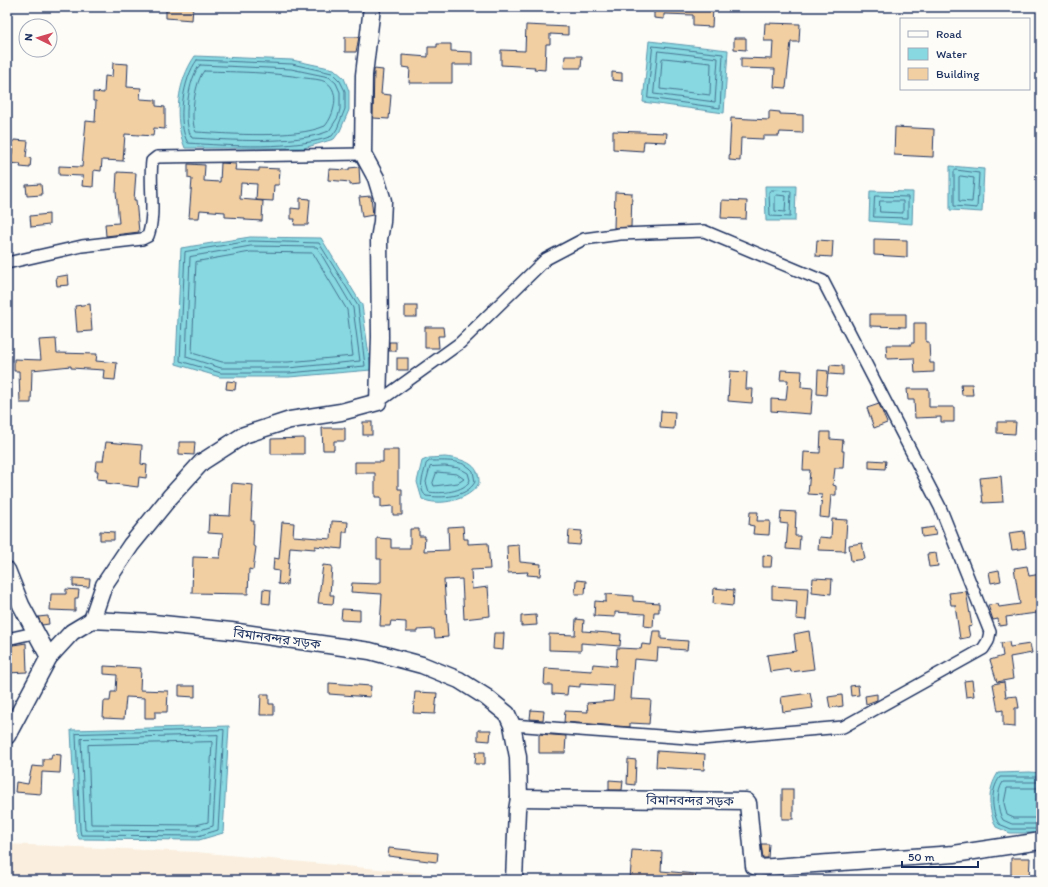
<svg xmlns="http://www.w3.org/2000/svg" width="1048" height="887" font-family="Itim,'Noto Sans Bengali',sans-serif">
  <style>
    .built { fill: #faeede }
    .water { fill: #87d8e0; stroke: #5c94ac }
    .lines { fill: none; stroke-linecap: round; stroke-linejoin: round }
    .shore { stroke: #467392; stroke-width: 1 }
    .building { fill: #f2cfa3; stroke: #1b2f5e }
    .street-casing { stroke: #1b2f5e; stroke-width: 14 }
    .secondary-casing { stroke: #1b2f5e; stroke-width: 19 }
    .street { stroke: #fdfcf7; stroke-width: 11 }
    .secondary { stroke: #fdfcf7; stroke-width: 16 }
    .labels { text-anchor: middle; stroke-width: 3.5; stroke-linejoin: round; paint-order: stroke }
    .street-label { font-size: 13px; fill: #1b2f5e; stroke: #fdfcf7 }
  </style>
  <rect width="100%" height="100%" fill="#fdfcf7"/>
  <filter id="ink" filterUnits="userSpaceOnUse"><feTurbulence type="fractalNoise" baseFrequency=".025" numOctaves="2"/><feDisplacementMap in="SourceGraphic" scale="8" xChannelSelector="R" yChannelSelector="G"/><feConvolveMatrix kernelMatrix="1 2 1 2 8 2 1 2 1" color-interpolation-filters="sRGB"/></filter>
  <g filter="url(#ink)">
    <path class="built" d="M7,844L196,852L496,880H7Z"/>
    <g class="water">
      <path d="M649,41L728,50L724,113L643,102Z"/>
      <path d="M195,56L292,60L334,69L344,78L349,91V110L340,131L334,139L304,148H185C173,118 177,82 195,56Z"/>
      <path d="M950,166L984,169L982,212L950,210Z"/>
      <path d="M765,186H796L795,221H766Z"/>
      <path d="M870,191L913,192L912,224L869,221Z"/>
      <path d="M250,237L321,238L362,305L371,370L289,377H220L176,364L181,248Z"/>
      <path d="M445,457C462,459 480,463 479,483C470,500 439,507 422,499L417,482L422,461L429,458Z"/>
      <path d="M229,726L223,833L199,840L79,839L76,831L71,730Z"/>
      <path d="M1030,772L1041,773V833H1010L996,827C988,809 987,790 998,773Z"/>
    </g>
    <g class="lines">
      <g class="shore">
        <path d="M653,46L723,54L720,108L648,98Z"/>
        <path d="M658,51L718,58L715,102L654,94Z"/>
        <path d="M664,58L711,63L710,95L660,89L662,59Z"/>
        <path d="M197,60L292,64L332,73L340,81L345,91V109L337,129L332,136C297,150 227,146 188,143C176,123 183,78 197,60Z"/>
        <path d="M200,65L291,69L329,77L336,83L340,92V109L338,117L329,131C296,145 228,140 192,138C182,123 188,78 200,65Z"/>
        <path d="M204,71C238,72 272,72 305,78C312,79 320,79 326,82C341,91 334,116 325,126C295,139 230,134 196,132C189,121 195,80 204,71Z"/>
        <path d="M956,170L979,173L977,208L954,206V172Z"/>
        <path d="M961,176L974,178L972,202L959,201V177Z"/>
        <path d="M772,190L791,191L790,217L770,216L769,192Z"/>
        <path d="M777,195L786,196L785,212L775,211V197Z"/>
        <path d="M875,196L908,197V218L874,217Z"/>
        <path d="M880,201H903V213L880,212Z"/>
        <path d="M251,241L319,243L358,306L365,366L289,373H221L180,361L185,252Z"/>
        <path d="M251,246L317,247L353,308L360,361L288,368H221L186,357L190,257Z"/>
        <path d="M251,252L313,253L347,310L353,356L288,362H222L192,353L196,262Z"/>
        <path d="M430,461C445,461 463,459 473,471L475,482C466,498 442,498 426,496C417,488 424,475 426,464Z"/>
        <path d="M445,466L459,468L468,473L470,480C465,492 440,494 429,492L426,482L430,467Z"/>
        <path d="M437,472L457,474L464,479L458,483L434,486L433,483Z"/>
        <path d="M224,730L218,830L198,836L81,835L80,830L76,734Z"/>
        <path d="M218,735L213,826L197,831L85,830L81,739Z"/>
        <path d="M212,742L208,822L196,825L91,824L88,745Z"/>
        <path d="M1041,777H1000C990,790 991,811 999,824L1011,829H1041"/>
        <path d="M1041,782H1003C996,792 997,811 1003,820L1012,824H1041"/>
        <path d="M1041,788H1007L1004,803L1007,815L1014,818H1041"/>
      </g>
    </g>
    <g class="building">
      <path d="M166,7H193L192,20L166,18Z"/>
      <path d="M654,7H713L712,27L693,26V15L664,14V19L654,18Z"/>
      <path d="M765,23L800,24L799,42H791L786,88L774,87L775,69L741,68V58L772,59L773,41H764Z"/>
      <path d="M526,25L568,27V35L550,34V44H546L545,70L534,69L535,67L501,65V50L525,51Z"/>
      <path d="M345,37H359L356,52H345Z"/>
      <path d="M734,38H746V50L734,49Z"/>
      <path d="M437,44H451V51L472,52V65H452V83H409L410,68L402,67V55L428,57V47H437Z"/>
      <path d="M565,56H582L581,68H564Z"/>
      <path d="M113,63L128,64L127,87L141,88L140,99L156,100V106L165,107V129L154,128L153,136L125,134L123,161L102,160L101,171L94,170L93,187L82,186L83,176L59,175V166L82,167L86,121L95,122L96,101H93V92L104,93L105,76L112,77Z"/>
      <path d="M374,69L383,70L381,94L391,95L389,119L373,118Z"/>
      <path d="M612,72L622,73V81L612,80Z"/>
      <path d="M769,111L780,112V114L803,115V133L780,132L779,136H763V139L741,138L740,161L729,160L731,118L769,120Z"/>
      <path d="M895,127L934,129L933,157L894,155Z"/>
      <path d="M613,131L667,133L666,142L644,141L643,151L613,149Z"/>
      <path d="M14,140L28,141L26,157L31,158L30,168L20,167L21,164L7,163V154H12Z"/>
      <path d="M221,163L236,164L235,170L259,171V168L280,169L279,185H274L273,201L256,200L257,184L241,183L240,199L263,201L262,221L245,220V218L225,217V212L200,210L199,218H189L192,179L188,178V164L205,165L204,181L220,182Z"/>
      <path d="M359,167L360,184L350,185V182L328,180L329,169L349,170V168Z"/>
      <path d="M117,172L136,173L134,200H136L139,232L106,236L105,224L119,223L116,191Z"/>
      <path d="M41,184L42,195L27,196L26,185Z"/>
      <path d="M615,192L632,193L631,227L614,228Z"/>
      <path d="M371,196L373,215L362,217L359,197Z"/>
      <path d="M300,198L310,199L308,225H294L295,219H291V208L300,209Z"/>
      <path d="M722,200L747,201L746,219L721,218Z"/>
      <path d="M49,214V225L31,227L30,216Z"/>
      <path d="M874,239L907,240V257L874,255Z"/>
      <path d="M817,240L833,241L832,257L816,256Z"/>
      <path d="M68,275L69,285L57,286L56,277Z"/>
      <path d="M90,304L92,331L77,332L75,306Z"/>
      <rect x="405" y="306" width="12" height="11"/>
      <path d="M870,314H906V327L870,326Z"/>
      <path d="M914,323H926V342H929L930,363H934V372L915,373L914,358L887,359L886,345H911V343H914Z"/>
      <path d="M425,327H443L444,336H438L439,348H425Z"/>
      <path d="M56,339L57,353L97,354L96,361L117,363L115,380L103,379L104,370L71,368V366L32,370L31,403H20L19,371H14V359L41,360L39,340Z"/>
      <rect x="389" y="342" width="7" height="9"/>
      <rect x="397" y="358" width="11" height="12"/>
      <path d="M830,365L843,366V375L829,374Z"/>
      <path d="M781,370L802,371L801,387L813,388L811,414L771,411V399L786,400L788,380H780Z"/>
      <path d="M818,370L828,371L826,395L817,394Z"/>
      <path d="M730,371L747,372L746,389H753L752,403L728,401Z"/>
      <path d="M227,381L236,382L235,390L226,389Z"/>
      <path d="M961,384H972L973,395H962Z"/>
      <path d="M907,389H929V407H954V422H941V417L915,418L914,400H908Z"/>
      <path d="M879,404L887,423L874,428L867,408Z"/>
      <path d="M661,411L675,412L674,429L660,428Z"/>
      <rect x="363" y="422" width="9" height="13"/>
      <path d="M997,422H1016L1015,434L997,433Z"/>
      <path d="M322,428H345V441H334V450H323Z"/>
      <path d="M821,432H830V439L843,440L842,451H844L843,468H835L833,485L836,486V495H831L829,518L820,517L822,495L808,494L810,470H803L804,452L820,453Z"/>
      <path d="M304,438V454H271V439Z"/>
      <path d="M106,442L142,445L141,464L147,465L146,478L139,477L138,487L106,483L107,480L97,479L98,471H95L96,461H103Z"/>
      <path d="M179,442H195L194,455L179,454Z"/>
      <path d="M383,450H398V489H402V515H393V506L381,507V497H375V473H355V462H383Z"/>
      <path d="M869,460L886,461L885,469L869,468Z"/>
      <path d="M1001,476L1003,502L983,503L980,478Z"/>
      <path d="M232,483L253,485L251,521H254L253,546L256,547L253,570L249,569L248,594L192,593L193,557L220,558L223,534L208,533L209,515L230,516Z"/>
      <path d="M781,511L796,512L795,536H800L799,550L786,549L788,524L780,523Z"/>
      <path d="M750,512H758L757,521H770L769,535L753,534L754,526L749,525Z"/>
      <path d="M832,519L847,520L845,551L818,550L819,537L831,538Z"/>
      <path d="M332,521L348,522L347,532H343L342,549L315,546V549L290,547L287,585L278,584L279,571L273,570L274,558L279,559L282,522L294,523L293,536L331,539Z"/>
      <path d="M463,526L464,539H468V544L488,543L490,569L471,570L472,589L488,587L490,616L464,619L462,579L444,580L448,637L435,638L434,629L417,630V632H406V622L391,621L390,626H380L382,594L351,592L352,583L378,584L379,582H381V559H377V538L391,539V548H410V529H419V536H425L424,551L449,550L448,527Z"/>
      <path d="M934,527L936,535L922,537L921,529Z"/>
      <path d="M569,530L582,531L580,545L568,544Z"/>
      <path d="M100,531L114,532V540H100Z"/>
      <path d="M1024,531L1026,548L1012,550L1009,533Z"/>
      <path d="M862,543L865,559L851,561L849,545Z"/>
      <path d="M519,545L520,562L541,564L540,576L527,575L528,572L508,573L507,546Z"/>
      <path d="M936,553L938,566L929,567L927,554Z"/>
      <path d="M763,555L772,556L771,567H763Z"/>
      <path d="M323,565L332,566L330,595H334L333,604L318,603Z"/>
      <path d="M1027,566L1029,576L1041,574V610H1037V613L1006,617L1007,625L999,626L998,619L993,620L988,605L998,604L999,607L1020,604L1014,568Z"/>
      <path d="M999,570L1001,581L991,583L989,572Z"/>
      <path d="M73,578L90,579L89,587L73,586Z"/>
      <path d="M813,578L832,579L831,594L812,592Z"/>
      <path d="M576,580L586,581L585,594H575Z"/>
      <path d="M772,586L808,588L806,620L796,619L797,601L772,599Z"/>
      <path d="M714,588L734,590L733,606L713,604Z"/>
      <path d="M66,589L79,590L78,598H75V611L50,610L51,594H66Z"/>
      <path d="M263,589L271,590L270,604L262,603Z"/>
      <path d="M966,591L972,626L968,627L970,637L960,639L955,605H951L949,593Z"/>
      <path d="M606,594L633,596V601L659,603V612H654L653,627L644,626L645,614L615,612V617L594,616L595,601L606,602Z"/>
      <path d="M342,609L360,610V621L341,620Z"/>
      <path d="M536,615L537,625L521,626V616Z"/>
      <path d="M48,616L49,624L42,625L38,617Z"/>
      <path d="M576,619L584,620L583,631L621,634L620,646L581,643V651L549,650V634L575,635Z"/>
      <path d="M653,631H661V639L688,641L687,650L658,648L657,661L634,659L631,699L651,700L649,724L630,723V727L564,722L565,711L588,712L587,703L613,701L614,686L580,684V687L568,686L567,695L552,694V685H544L545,668L592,671L593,664L616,666L617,648L641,649L642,644L651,645Z"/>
      <path d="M809,631L814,669L791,672L790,669L770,672L767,655L796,651L794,634Z"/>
      <path d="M494,633H504L503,650L493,649Z"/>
      <path d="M1009,642L1010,647L1030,644L1032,653L1010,657L1013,679L997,682L990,660L1003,656L1001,643Z"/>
      <path d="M26,643L27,672L7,673V646Z"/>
      <path d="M104,666L141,668L140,690L168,691L167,712H155V718H145V698L126,697L124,719L103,718L104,701H110L111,692H116L117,675L104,674Z"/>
      <path d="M972,680L974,696L966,697L964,681Z"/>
      <path d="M1004,682L1006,697L1017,696L1019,708H1015V727L1003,726V710L998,711L993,684Z"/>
      <path d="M329,683L371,686L370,697L329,694Z"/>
      <path d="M858,685L859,695L851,696L850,686Z"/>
      <path d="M179,686H195V697L179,696Z"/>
      <path d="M415,692L437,693L435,714L413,713Z"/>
      <path d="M810,693L813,708L783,712L781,697Z"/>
      <path d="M261,694H269V704H274V715H260Z"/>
      <path d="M877,694V700L866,704L865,696Z"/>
      <path d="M842,695L843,706L830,708L828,697Z"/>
      <path d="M531,710L544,711L543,720L530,719Z"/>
      <path d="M478,730H491L490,741L478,740Z"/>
      <path d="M539,734L566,736L565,753H539Z"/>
      <path d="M657,751L705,754L704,770L656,767Z"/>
      <path d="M476,752H485V764H475Z"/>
      <path d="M52,754L61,755L60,773L42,772L41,794L15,792L16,782L28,784L32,766L43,767V759H51Z"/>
      <path d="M628,759L636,760L635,785L627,784Z"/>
      <path d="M609,780L623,781L622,790H609Z"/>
      <rect x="782" y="789" width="11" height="30"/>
      <path d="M761,844H769L768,858H763Z"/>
      <path d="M389,848L438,853L437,862L388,856Z"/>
      <path d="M632,850L662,852L661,871L696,874L695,880H630Z"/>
      <path d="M1011,858H1030L1029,880H1011Z"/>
    </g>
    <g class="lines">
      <g class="street-casing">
        <g id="street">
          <path d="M7,263L82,246L142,239L148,236C156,213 149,186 152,161L157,157L363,154"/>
          <path d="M378,402L460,343L546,259L584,239L620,234L704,231L823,281L940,507L990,632L988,641L983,649L843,727L701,739L512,725"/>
          <path d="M7,639L34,633"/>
        </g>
      </g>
      <g class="secondary-casing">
        <g id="secondary">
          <path d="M7,570L21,605L49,657"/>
          <path d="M92,620L104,585L131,545L170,497L202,462L244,435L290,420L341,412L378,402L380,337L379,239L382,222L383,201L376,178L363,154L364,75L372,7"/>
          <path d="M7,736L49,657L72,632L92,620L153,623L231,631L370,651L422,665L459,680L486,697L507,714L512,725L518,757L519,798L517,810L514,880"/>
          <path d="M519,798L746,801L748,803L754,866L759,868L954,854L1041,841"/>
        </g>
      </g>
      <use href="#street" class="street"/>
      <use href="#secondary" class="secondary"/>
    </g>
  </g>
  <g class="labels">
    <g class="street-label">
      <text transform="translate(277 638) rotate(8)" y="5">বিমানবন্দর সড়ক</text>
      <text transform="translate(690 800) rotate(1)" y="5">বিমানবন্দর সড়ক</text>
    </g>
  </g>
  <rect width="1048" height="887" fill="none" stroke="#fdfcf7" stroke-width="24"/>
  <rect x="12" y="12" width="1024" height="863" fill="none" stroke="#1b2f5e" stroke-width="1.5" filter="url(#ink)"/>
  <rect x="900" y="18" width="130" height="72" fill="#fdfcf7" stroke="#a3aaba"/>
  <rect x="908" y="31" width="20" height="6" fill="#fdfcf7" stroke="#a3aaba"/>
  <text x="936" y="38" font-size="12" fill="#1b2f5e">Road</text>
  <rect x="908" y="48" width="20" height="12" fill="#87d8e0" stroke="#a3aaba"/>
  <text x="936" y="58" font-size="12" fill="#1b2f5e">Water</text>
  <rect x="908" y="68" width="20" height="12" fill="#f2cfa3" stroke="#a3aaba"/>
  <text x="936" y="78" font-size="12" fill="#1b2f5e">Building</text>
  <g transform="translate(38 38) rotate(275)"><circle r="19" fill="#fdfcf7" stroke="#a3aaba"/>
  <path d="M0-3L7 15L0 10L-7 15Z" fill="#d1495b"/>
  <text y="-6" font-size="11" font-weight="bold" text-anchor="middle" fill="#1b2f5e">N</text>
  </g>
  <path d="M902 861v6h76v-6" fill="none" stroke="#1b2f5e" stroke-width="2"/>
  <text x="908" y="861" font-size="12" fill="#1b2f5e" stroke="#fdfcf7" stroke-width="3" paint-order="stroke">50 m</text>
</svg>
